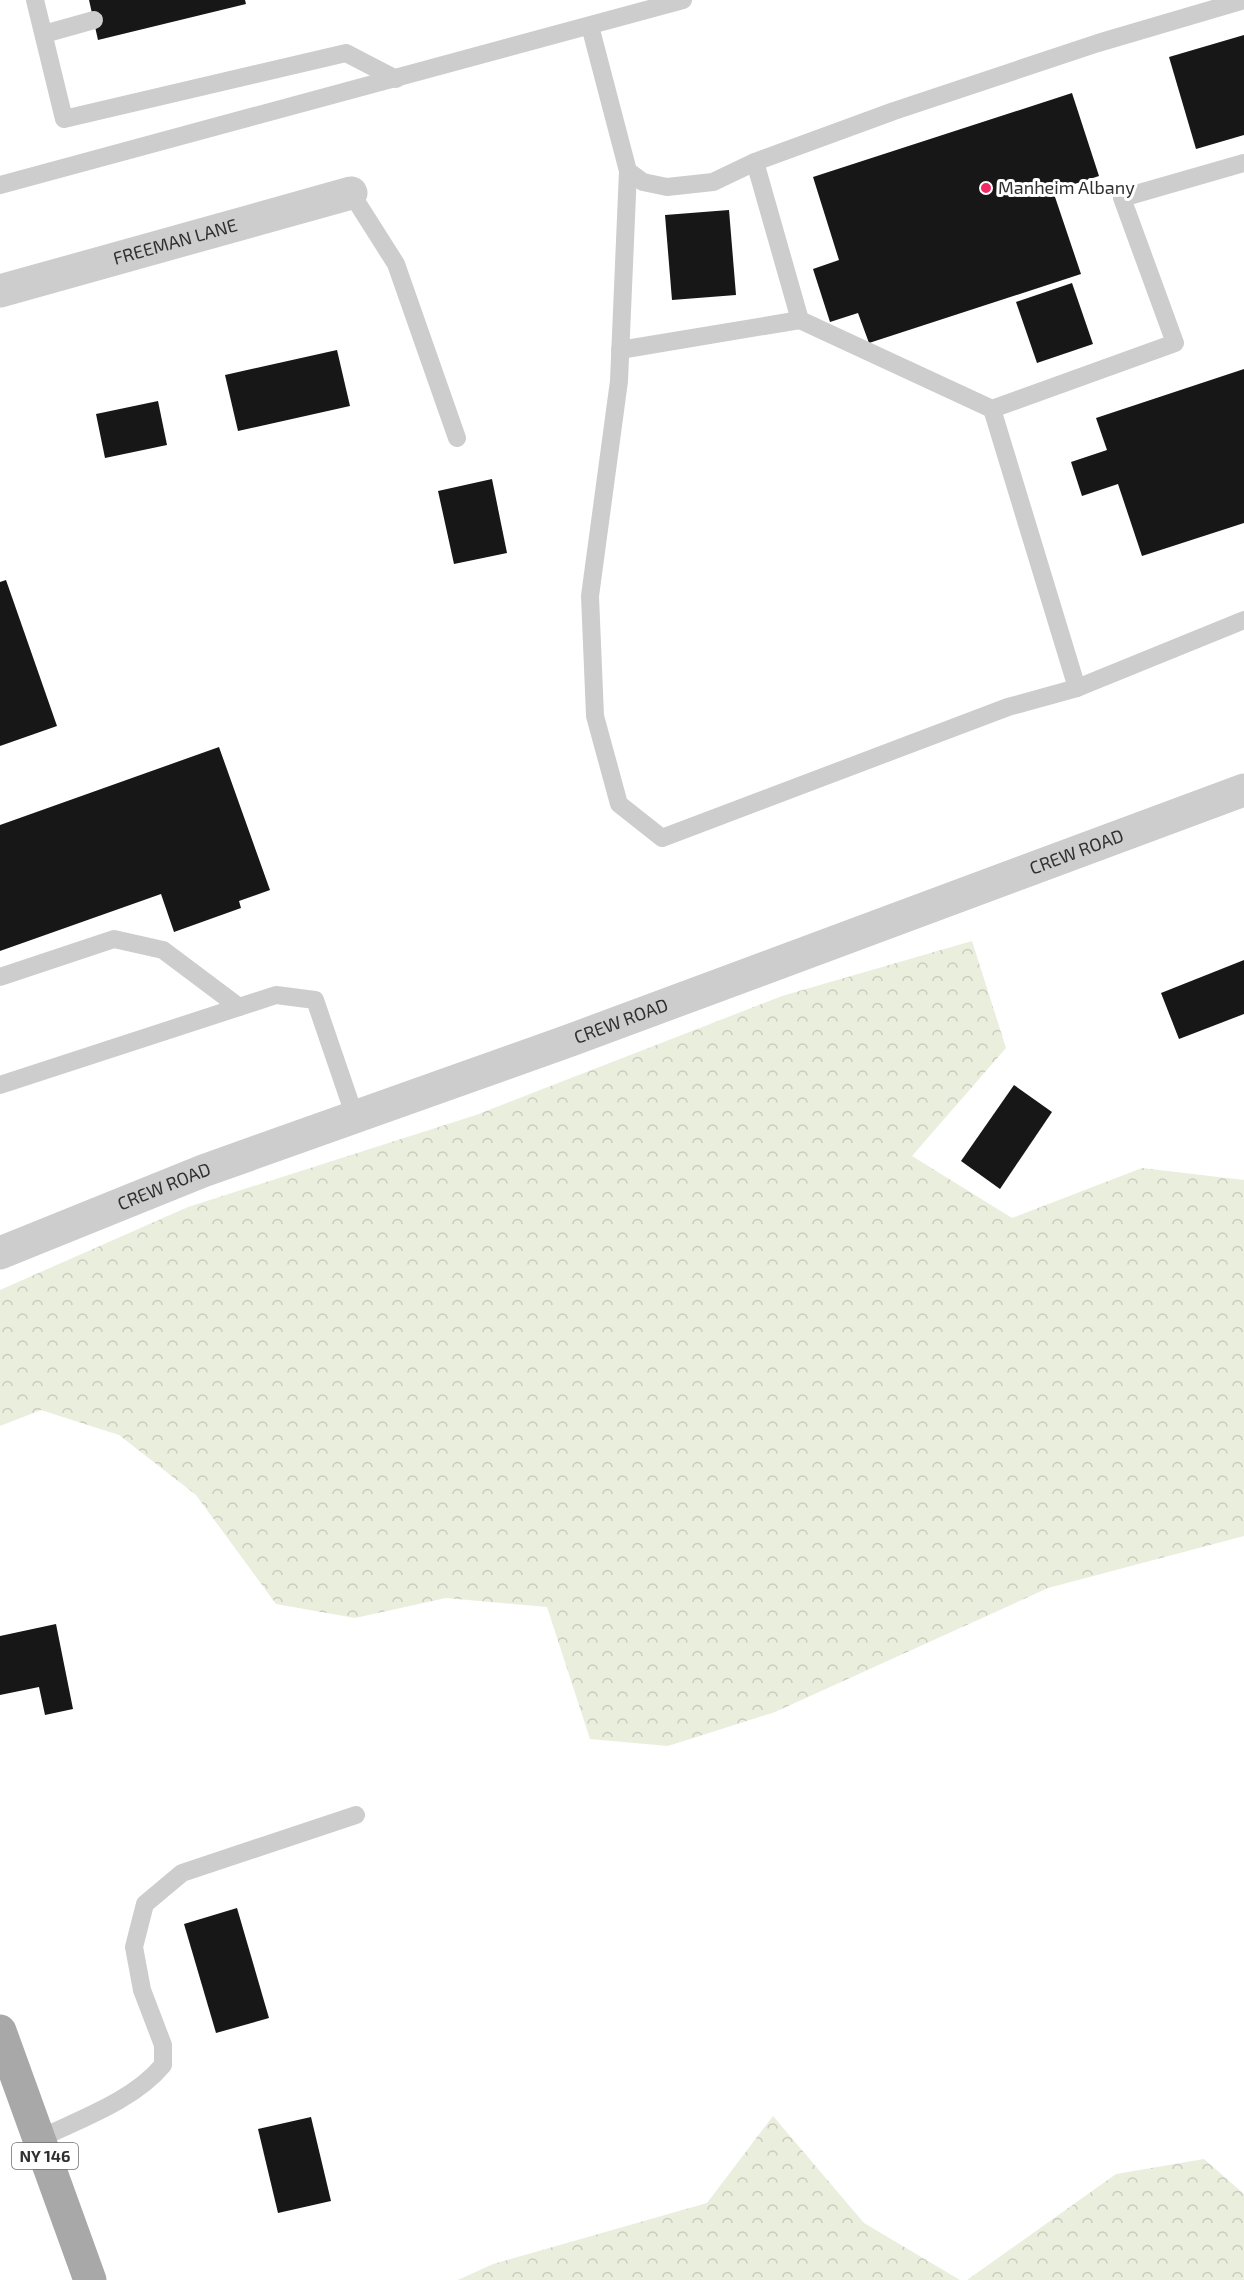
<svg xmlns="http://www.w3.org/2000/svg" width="1244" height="2280" font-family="'Exo 2',sans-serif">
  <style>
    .forest { fill: url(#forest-crowns) }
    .building { fill: #171717 }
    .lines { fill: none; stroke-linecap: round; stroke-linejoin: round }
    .lane { stroke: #cdcdcd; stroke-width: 18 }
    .street { stroke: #cdcdcd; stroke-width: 33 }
    .primary { stroke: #a8a8a8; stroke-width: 33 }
    .poi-dot { fill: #ef2a65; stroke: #fff; stroke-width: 2 }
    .labels { text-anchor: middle; stroke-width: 6; stroke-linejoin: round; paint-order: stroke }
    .shield { fill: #fff; stroke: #6e6e6e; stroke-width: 1.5 }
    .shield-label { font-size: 16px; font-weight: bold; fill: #303030 }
    .poi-label { font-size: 18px; fill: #303030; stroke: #fff; text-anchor: start }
    .street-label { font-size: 18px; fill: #303030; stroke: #fff }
  </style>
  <defs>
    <pattern id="forest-crowns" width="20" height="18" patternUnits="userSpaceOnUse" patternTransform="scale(1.5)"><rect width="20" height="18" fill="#eaeedd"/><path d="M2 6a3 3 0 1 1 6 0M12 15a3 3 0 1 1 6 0" fill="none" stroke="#c9ccbe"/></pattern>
  </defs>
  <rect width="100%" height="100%" fill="#fff"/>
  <g class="forest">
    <path d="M972,941L1006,1048L912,1156L1012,1218L1142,1168L1244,1180V1536L1048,1588L775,1712L668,1746L590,1739L547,1607L446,1598L355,1618L276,1604L196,1495L119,1435L41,1410L0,1426V1290L188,1207L476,1115L782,996Z"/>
    <path d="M773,2116L864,2223L960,2280H458L493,2264L707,2203Z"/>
    <path d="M1204,2159L1244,2194V2280H967L1116,2174Z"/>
  </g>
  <g class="building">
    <path d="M89,0H245L246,4L98,40Z"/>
    <path d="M1244,35V135L1196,149L1169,57Z"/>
    <path d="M1072,93L1099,176L1053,191L1081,274L869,343L858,313L830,322L813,269L839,260L813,177Z"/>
    <path d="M729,210L736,295L672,300L665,215Z"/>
    <path d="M1072,283L1093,344L1037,363L1016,302Z"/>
    <path d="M337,350L350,406L238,431L225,375Z"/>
    <path d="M1244,369V523L1142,556L1118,484L1082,496L1071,462L1107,450L1096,418Z"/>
    <path d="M158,401L167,445L105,458L96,414Z"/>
    <path d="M492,479L507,553L454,564L438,491Z"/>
    <path d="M6,580L57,726L0,746V582Z"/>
    <path d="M219,747L270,890L239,901L241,908L174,932L161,894L0,951V825Z"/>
    <path d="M1244,960V1014L1179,1039L1161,993Z"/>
    <path d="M1014,1085L1052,1112L1000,1189L961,1161Z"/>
    <path d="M56,1624L73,1709L45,1715L39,1687L0,1695V1636Z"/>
    <path d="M237,1908L269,2018L216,2033L184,1924Z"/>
    <path d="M311,2117L331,2201L278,2213L258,2129Z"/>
  </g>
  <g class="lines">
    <g class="lane">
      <path d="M35,0L64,119L346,53L396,79"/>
      <path d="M590,26L628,171L643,182L667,187L713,182L755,162L894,111L1098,43L1244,0"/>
      <path d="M44,34L94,20"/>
      <path d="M755,162L800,320L992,409L1175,343L1122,198L1244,163"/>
      <path d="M628,171L619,381L590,596L595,716L619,804L662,838L1008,707L1077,688L1244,620"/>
      <path d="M0,185L683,0"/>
      <path d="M351,193L396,264L457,438"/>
      <path d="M620,350L800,320"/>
      <path d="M992,409L1077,688"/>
      <path d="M0,977L114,939L163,950L239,1007"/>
      <path d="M0,1085L276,995L315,1000L355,1117"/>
      <path d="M39,2139C80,2119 133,2101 163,2065V2045L142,1990L134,1947L145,1904L182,1873L356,1815"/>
    </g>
    <g class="street">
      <path id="s1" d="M0,291L351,193"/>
      <path id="s2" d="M0,1253L203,1171L571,1040L1244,790"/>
    </g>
    <path class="primary" d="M0,2031L90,2280"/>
  </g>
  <circle class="poi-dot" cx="986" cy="188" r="6"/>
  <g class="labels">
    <rect class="shield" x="12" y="2143" width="66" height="26" rx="4.5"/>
    <g class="shield-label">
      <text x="45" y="2162">NY 146</text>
    </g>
    <g class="poi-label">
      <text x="998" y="194">Manheim Albany</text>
    </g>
    <g class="street-label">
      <text dy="6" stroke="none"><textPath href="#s1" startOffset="182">FREEMAN LANE</textPath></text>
      <text dy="6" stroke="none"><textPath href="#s2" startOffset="1149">CREW ROAD</textPath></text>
      <text dy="6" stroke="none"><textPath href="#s2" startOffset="663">CREW ROAD</textPath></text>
      <text dy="6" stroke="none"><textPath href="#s2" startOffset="177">CREW ROAD</textPath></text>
    </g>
  </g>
</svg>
